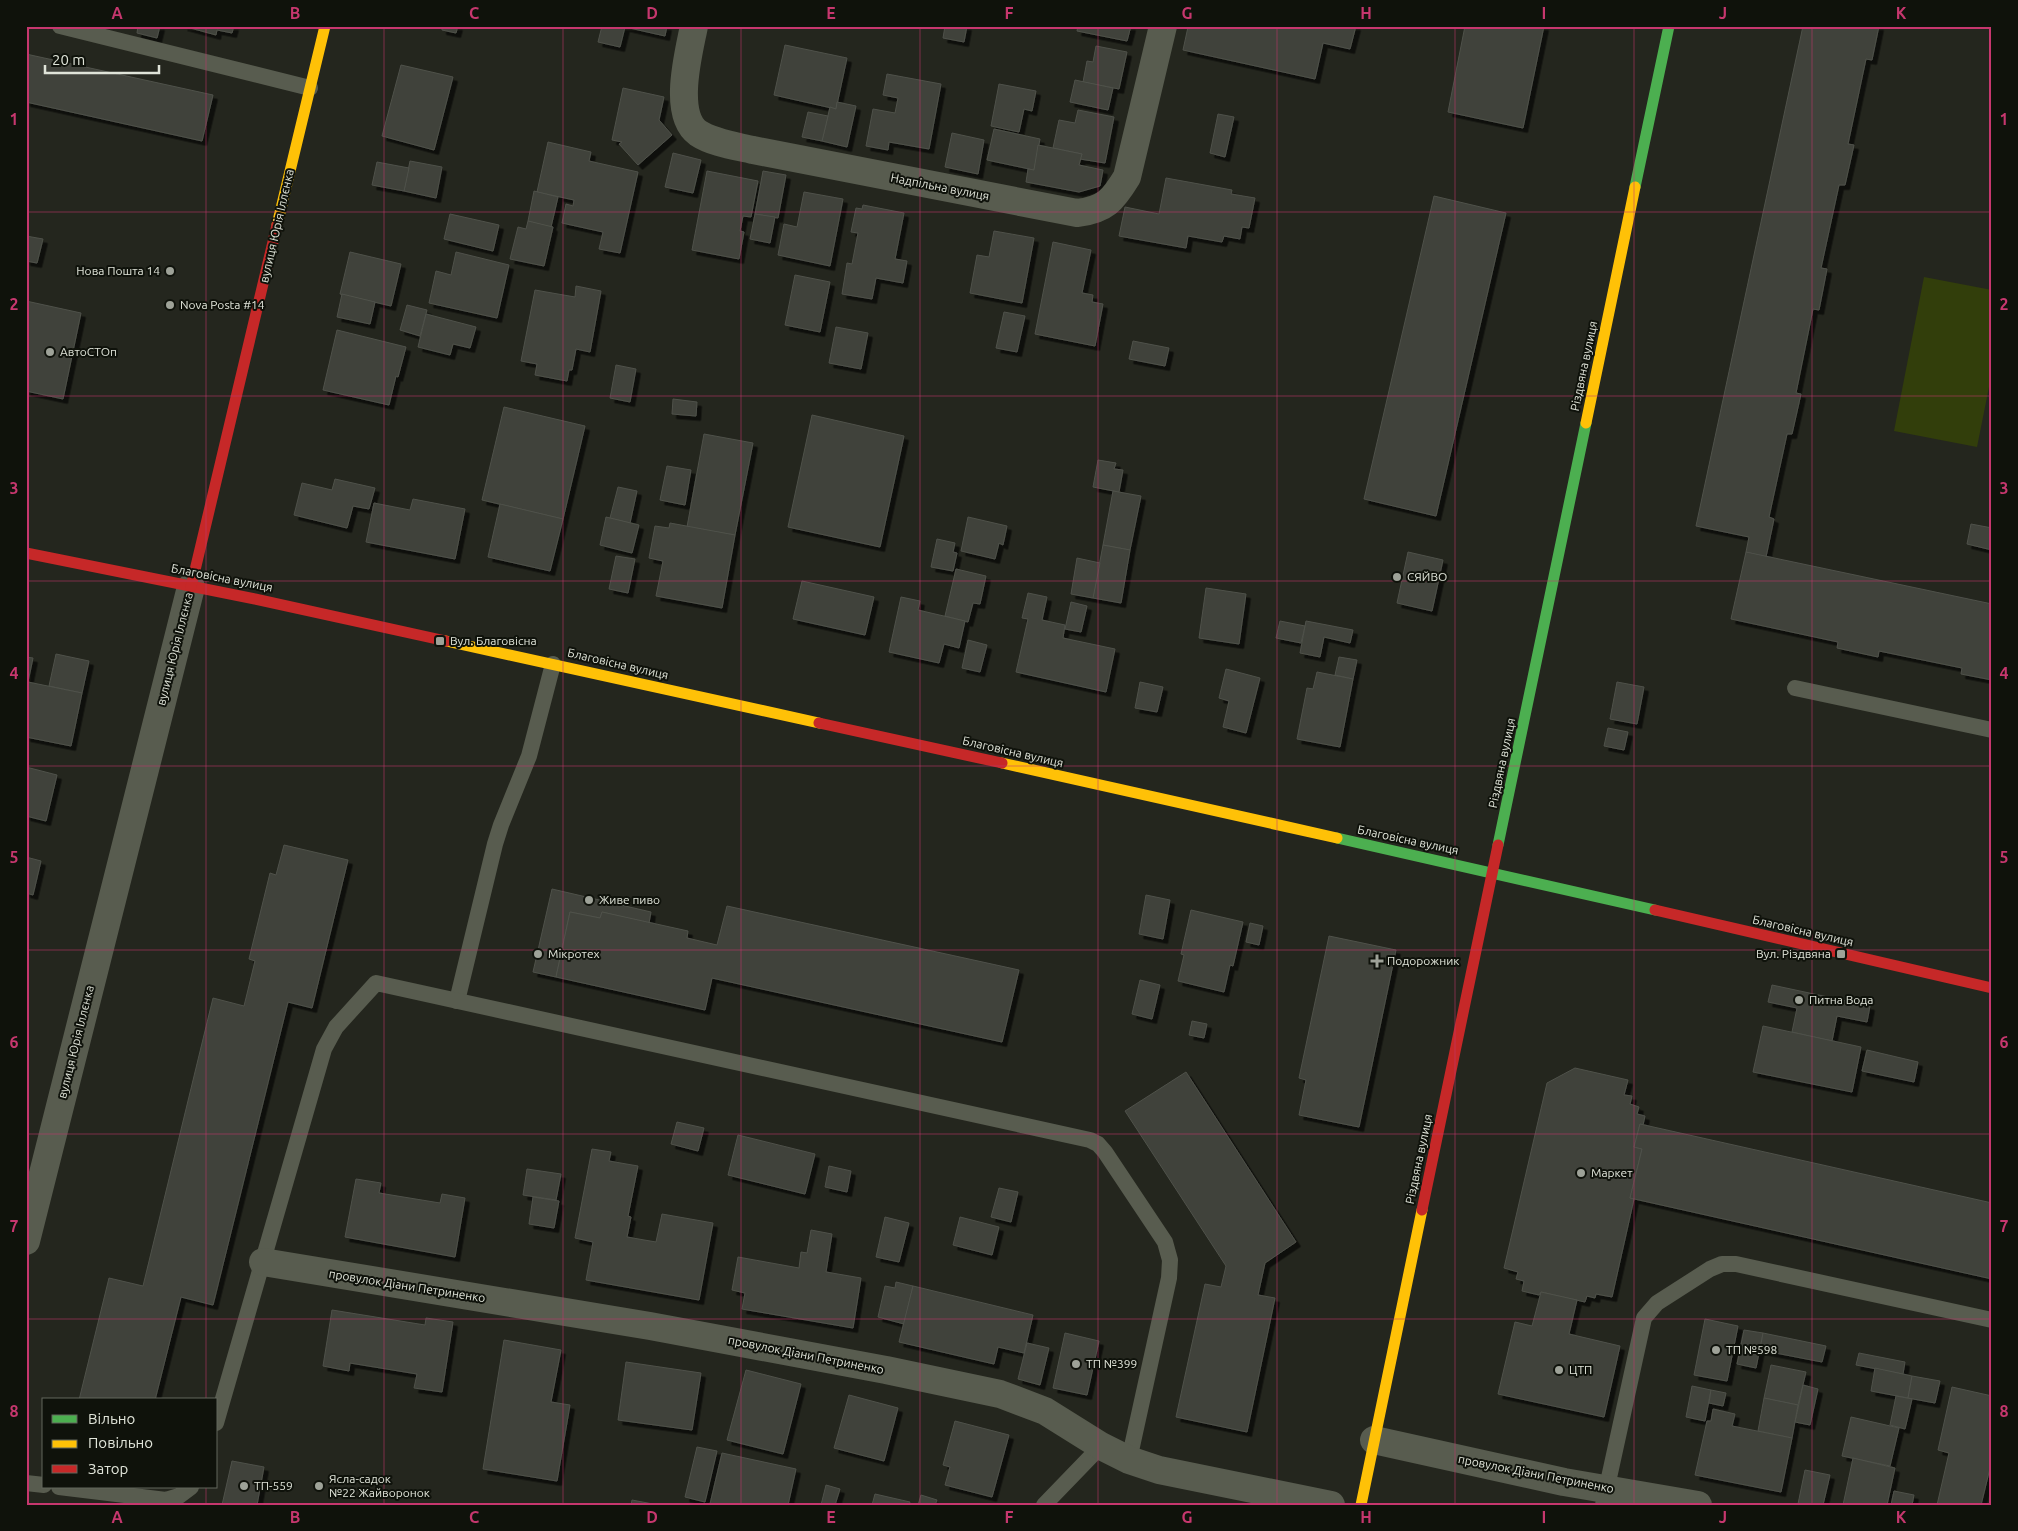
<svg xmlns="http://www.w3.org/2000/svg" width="2018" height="1531" font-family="Ubuntu,sans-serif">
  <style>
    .green { fill: #323e0b }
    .building { fill: #3f423a; stroke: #4f514a; filter: url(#shadow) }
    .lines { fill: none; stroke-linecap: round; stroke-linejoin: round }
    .lane { stroke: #585c4f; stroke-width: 16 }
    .street { stroke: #585c4f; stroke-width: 28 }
    .fast { stroke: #4caf50; stroke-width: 11 }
    .slow { stroke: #ffc107; stroke-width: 11 }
    .jam { stroke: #c62828; stroke-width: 11 }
    .grid { fill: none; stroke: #c6376e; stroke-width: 1; stroke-opacity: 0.55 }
    .poi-dot { fill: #9ea298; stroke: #0f120b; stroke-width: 2 }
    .labels { text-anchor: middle; stroke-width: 4; stroke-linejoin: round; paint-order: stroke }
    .street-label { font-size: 12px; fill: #e0e4d9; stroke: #0f120b }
    .poi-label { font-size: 12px; fill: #e0e4d9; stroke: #0f120b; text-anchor: start }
    .neatline { fill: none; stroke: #c6376e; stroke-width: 2 }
    .grid-label { font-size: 16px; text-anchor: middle; font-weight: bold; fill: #c6376e }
  </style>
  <defs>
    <filter id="shadow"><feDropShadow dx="4.5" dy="4.5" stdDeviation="0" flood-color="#0009"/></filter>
  </defs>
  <rect width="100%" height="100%" fill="#24261e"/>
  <path class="green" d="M1924,277L1992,290V372L1977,447L1894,431Z"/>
  <g class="building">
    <path d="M138,26H160L157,38L137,33Z"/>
    <path d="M183,26H234L232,33L217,30L216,35Z"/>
    <path d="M442,26H458L456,33L442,30Z"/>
    <path d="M602,26H667L665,36L625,27L620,47L598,42Z"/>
    <path d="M945,26H967L964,42L943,38Z"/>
    <path d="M1078,26H1131L1127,41L1077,31Z"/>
    <path d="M1186,26H1356L1350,49L1323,43L1315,79L1183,50L1188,27Z"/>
    <path d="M1465,26H1544L1523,128L1448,112Z"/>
    <path d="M1803,26H1879L1872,60L1866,59L1848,144L1854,145L1845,185H1839L1821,268L1827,269L1819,310L1813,309L1796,393L1801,394L1792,434H1787L1769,517L1774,519L1766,557L1746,552L1749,537L1696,526Z"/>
    <path d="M785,45L847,58L836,109L774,95Z"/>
    <path d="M1096,46L1127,52L1119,89L1083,82L1087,61L1093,62Z"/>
    <path d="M26,54L213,95L202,141L26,102Z"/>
    <path d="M401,65L453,77L434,150L382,136Z"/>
    <path d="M887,74L941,84L929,149L889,142L888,150L866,146L873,109L895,113L898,98L883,95Z"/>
    <path d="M1075,80L1113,88L1108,110L1070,102Z"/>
    <path d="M999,84L1036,91L1032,111L1024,109L1019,132L991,126Z"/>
    <path d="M623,88L664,97L659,120L672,135L638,165L619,144L622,142L612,140Z"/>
    <path d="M837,102L856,106L847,147L822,141L830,107L836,109Z"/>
    <path d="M1078,110L1114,117L1105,163L1080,159L1082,154L1053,148L1059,120L1075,123Z"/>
    <path d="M808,112L828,116L822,141L802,137Z"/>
    <path d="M1218,114L1234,117L1225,157L1210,153Z"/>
    <path d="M994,129L1040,139L1034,170L987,160Z"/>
    <path d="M952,133L984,140L978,174L945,167Z"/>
    <path d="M548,142L591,152L589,161L638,172L620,253L599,249L603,232L562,223L566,204L573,206L574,200L537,192Z"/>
    <path d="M1038,145L1082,154L1079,165L1103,170L1100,186L1079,192L1026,182L1028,169L1034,170Z"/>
    <path d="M673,153L701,160L693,193L665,187Z"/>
    <path d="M410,161L442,167L436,198L404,191Z"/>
    <path d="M377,162L409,168L404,191L372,185Z"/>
    <path d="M707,171L758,181L751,217L743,216L740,231L744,232L739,259L692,250Z"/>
    <path d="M763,171L786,175L778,218L755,214Z"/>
    <path d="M1166,178L1232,190L1231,194L1255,198L1249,228L1242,227L1240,239L1224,236L1222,242L1188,236L1186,248L1119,236L1125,207L1159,214Z"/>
    <path d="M534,191L558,197L551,227L528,221Z"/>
    <path d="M804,192L843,199L830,266L778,255L784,224L797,227Z"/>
    <path d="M1434,196L1506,213L1436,516L1364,499Z"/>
    <path d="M863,205L904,213L895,259L907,261L903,283L876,278L872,299L842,294L847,263L852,264L858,233L851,232L856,208L862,209Z"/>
    <path d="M450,214L499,225L493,251L444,239Z"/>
    <path d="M755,214L775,217L770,243L750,239Z"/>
    <path d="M528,221L553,227L544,266L510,259L518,227L526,229Z"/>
    <path d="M994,231L1034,238L1022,303L970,293L977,255L989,257Z"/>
    <path d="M26,236L43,239L37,263L26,261Z"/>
    <path d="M1053,242L1091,250L1082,293L1093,295L1092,302L1103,304L1095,346L1035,334Z"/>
    <path d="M350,252L401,264L391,306L340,294Z"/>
    <path d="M456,252L509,265L497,318L429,303L436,271L451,275Z"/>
    <path d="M795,275L830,282L820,332L785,325Z"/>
    <path d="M576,286L601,291L590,352L576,349L572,370H569L567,381L535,375L537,364L521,361L535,290L575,297Z"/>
    <path d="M342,294L375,302L370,324L337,317Z"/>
    <path d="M26,301L81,313L63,399L26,391Z"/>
    <path d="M407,305L427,310L420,336L400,330Z"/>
    <path d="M1004,312L1025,316L1017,352L996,348Z"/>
    <path d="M426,314L476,327L470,348L453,344L450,355L418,347Z"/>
    <path d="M836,327L868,333L861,369L829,363Z"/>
    <path d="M337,330L406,347L398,377L396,376L389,405L323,390Z"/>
    <path d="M1133,341L1169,348L1165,366L1129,359Z"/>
    <path d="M616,365L636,369L630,402L610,398Z"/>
    <path d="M673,399L697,402L696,416L672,414Z"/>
    <path d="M504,407L585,426L563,519L482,500Z"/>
    <path d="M812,415L904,436L880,547L788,527Z"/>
    <path d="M704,434L753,443L735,535L687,527Z"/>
    <path d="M1098,460L1116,463L1114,469L1123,470L1119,492L1093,487Z"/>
    <path d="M667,466L691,470L685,505L660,500Z"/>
    <path d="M335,479L375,488L369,509L353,506L347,528L294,515L302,483L332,490Z"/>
    <path d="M618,487L637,491L630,523L610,518Z"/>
    <path d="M1113,491L1141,496L1130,550L1103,545Z"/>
    <path d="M413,499L465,509L455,559L366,542L374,503L410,510Z"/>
    <path d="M500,504L563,519L550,571L488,557Z"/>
    <path d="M606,517L639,525L632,553L600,545Z"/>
    <path d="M968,517L1007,526L1003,545L999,543L995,559L961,551Z"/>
    <path d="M670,523L735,535L722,608L656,596L663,561L649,558L655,526L669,528Z"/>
    <path d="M1971,524L1992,528V550L1967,544Z"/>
    <path d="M937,539L955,543L953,552L957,553L953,571L931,567Z"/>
    <path d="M1103,545L1130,550L1121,603L1093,598Z"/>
    <path d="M1408,552L1443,560L1432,611L1397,603Z"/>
    <path d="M1746,552L1992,604V680L1961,674L1962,668L1879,651L1878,657L1837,648L1838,642L1731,619Z"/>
    <path d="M616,556L635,559L628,593L609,589Z"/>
    <path d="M1077,558L1100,563L1093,598L1071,594Z"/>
    <path d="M956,569L986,576L980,604L973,603L968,622L945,616Z"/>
    <path d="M802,581L874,597L865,635L793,619Z"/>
    <path d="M1206,588L1246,594L1239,644L1199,638Z"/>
    <path d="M1028,593L1047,597L1042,620L1065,625L1063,638L1115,649L1106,692L1016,672L1028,619L1022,618Z"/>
    <path d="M901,597L920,601L918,610L965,621L959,648L944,644L939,663L889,652Z"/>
    <path d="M1071,602L1087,606L1081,632L1065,629Z"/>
    <path d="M1280,621L1305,626L1301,643L1276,638Z"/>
    <path d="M1306,621L1353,630L1350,643L1324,637L1320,657L1300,653Z"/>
    <path d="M968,640L987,645L980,672L962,668Z"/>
    <path d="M56,654L89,661L82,693L49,686Z"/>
    <path d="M26,657L33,658L28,682H26Z"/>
    <path d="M1339,657L1357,660L1353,679L1335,675Z"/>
    <path d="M1226,669L1260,678L1246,733L1223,727L1229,701L1219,698Z"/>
    <path d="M1317,672L1353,679L1340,747L1297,739L1307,688L1313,689Z"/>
    <path d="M28,682L82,693L71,746L26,737V691Z"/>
    <path d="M1140,682L1163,687L1157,712L1135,708Z"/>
    <path d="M1617,682L1644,687L1637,724L1610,719Z"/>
    <path d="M1608,728L1628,732L1624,750L1604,746Z"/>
    <path d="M26,767L57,775L46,821L26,816Z"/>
    <path d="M284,845L348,860L312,1008L288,1002L213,1305L181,1297L155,1400H79L109,1278L143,1286L213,998L244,1006L255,961L249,959L270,873L276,875Z"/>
    <path d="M26,857L41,861L33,895L26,893Z"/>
    <path d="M552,889L651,912L649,923L602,912L600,918L570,912L556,977L533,972Z"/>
    <path d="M1146,895L1170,900L1163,939L1139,934Z"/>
    <path d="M727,906L1019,970L1002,1042L712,978L705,1010L556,977L570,912L600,918L602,912L688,931L687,938L717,945Z"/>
    <path d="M1191,910L1243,922L1233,966L1230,965L1224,992L1178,981L1184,955L1181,954Z"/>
    <path d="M1250,923L1263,926L1259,945L1246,942Z"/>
    <path d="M1329,936L1396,950L1359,1127L1299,1115L1306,1080L1299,1078Z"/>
    <path d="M1140,980L1160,985L1152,1019L1132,1014Z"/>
    <path d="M1772,985L1870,1006L1867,1022L1837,1016L1832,1041L1792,1032L1797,1008L1768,1002Z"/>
    <path d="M1192,1021L1207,1024L1204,1038L1189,1035Z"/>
    <path d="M1763,1026L1861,1047L1852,1092L1753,1072Z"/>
    <path d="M1867,1050L1918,1062L1914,1082L1862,1071Z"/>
    <path d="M1575,1068L1628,1080L1624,1095L1632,1096L1630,1104L1639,1107L1637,1114L1645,1116L1643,1125L1640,1124L1634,1147L1642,1149L1630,1198L1634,1199L1612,1297L1596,1294L1595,1298L1587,1296L1585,1302L1541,1292L1539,1295L1522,1291L1524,1281L1516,1279L1518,1272L1504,1268L1547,1083Z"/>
    <path d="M1186,1072L1296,1242L1265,1263L1258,1295L1275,1298L1247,1432L1176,1417L1205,1284L1221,1287L1226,1266L1125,1111Z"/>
    <path d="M677,1122L704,1128L698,1151L671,1144Z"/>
    <path d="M1640,1124L1992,1203V1279L1630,1198L1642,1149L1634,1147Z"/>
    <path d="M738,1135L815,1154L805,1194L728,1175Z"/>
    <path d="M592,1149L611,1152L609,1161L638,1166L628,1216L631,1217L627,1237L656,1242L662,1214L713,1223L699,1300L586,1280L593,1242L575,1238Z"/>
    <path d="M829,1166L851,1171L847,1192L825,1187Z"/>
    <path d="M527,1169L561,1174L556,1200L523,1195Z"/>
    <path d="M356,1179L381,1183L379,1193L440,1203L442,1194L465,1198L455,1257L345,1237Z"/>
    <path d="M999,1188L1018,1192L1011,1222L991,1217Z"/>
    <path d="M533,1197L559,1201L554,1228L529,1224Z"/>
    <path d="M885,1217L909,1223L899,1262L876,1257Z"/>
    <path d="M960,1217L999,1227L992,1255L953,1245Z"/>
    <path d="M811,1230L832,1234L826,1272L861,1278L853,1328L742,1309L745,1293L732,1290L738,1257L799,1268L801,1252L807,1253Z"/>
    <path d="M896,1282L913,1286L904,1324L878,1317L885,1286L895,1288Z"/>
    <path d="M913,1286L1033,1315L1024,1353L998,1347L994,1364L899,1342Z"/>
    <path d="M1541,1292L1577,1300L1569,1334L1620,1346L1604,1417L1498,1394L1515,1322L1532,1326Z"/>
    <path d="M332,1310L425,1325L426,1318L453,1322L442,1392L414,1388L417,1374L350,1363L349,1371L323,1366Z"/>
    <path d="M1705,1319L1738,1326L1727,1381L1694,1375Z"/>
    <path d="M1744,1330L1763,1333L1756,1368L1737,1364Z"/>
    <path d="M1065,1333L1099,1341L1087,1395L1053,1388Z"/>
    <path d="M1763,1333L1826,1346L1822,1362L1760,1350Z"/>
    <path d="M504,1340L561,1350L551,1402L570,1405L557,1481L483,1469Z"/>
    <path d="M1027,1343L1049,1348L1040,1385L1018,1379Z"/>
    <path d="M1859,1353L1905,1362L1903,1374L1856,1365Z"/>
    <path d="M626,1362L701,1373L692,1430L618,1420Z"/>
    <path d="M1771,1365L1806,1372L1798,1405L1764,1398Z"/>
    <path d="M1875,1368L1912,1376L1908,1398L1871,1391Z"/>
    <path d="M746,1370L801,1384L783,1454L727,1440Z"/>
    <path d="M1912,1376L1940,1381L1935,1403L1908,1398Z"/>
    <path d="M1803,1385L1818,1389L1810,1425L1795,1422Z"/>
    <path d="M1692,1386L1711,1390L1705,1421L1686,1417Z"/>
    <path d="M1952,1387L1992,1396V1460L1981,1505H1937L1949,1453L1938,1450Z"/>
    <path d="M1711,1390L1726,1393L1723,1406L1709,1403Z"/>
    <path d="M849,1395L898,1408L884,1461L834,1448Z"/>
    <path d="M1896,1396L1912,1399L1905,1429L1890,1425Z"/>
    <path d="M1764,1398L1798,1405L1792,1438L1758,1431Z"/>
    <path d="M1713,1409L1735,1414L1732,1426L1792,1438L1781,1492L1695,1475L1707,1421H1711Z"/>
    <path d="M1851,1417L1899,1428L1890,1466L1842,1456Z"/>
    <path d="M955,1421L1009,1435L992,1497L945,1485L950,1467L943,1465Z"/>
    <path d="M697,1447L717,1451L705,1502L685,1497Z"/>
    <path d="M722,1453L796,1469L788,1505L710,1504Z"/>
    <path d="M1853,1458L1895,1468L1887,1505H1843Z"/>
    <path d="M232,1461L264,1467L257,1505H222Z"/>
    <path d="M1805,1470L1830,1475L1823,1505L1798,1504Z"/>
    <path d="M826,1485L840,1489L835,1505H821Z"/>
    <path d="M1894,1491L1914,1495L1912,1505H1891Z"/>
    <path d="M875,1494L910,1502L909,1505H872Z"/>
    <path d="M921,1495L937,1500L935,1505H918Z"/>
    <path d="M632,1500L658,1505H631Z"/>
  </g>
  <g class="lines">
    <g class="lane">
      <path d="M60,26L310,88"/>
      <path d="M1795,688L1992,730"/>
      <path d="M457,1001L495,844L501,825L529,756L553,664"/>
      <path d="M216,1423L324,1049L336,1027L376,983L1090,1140L1098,1144L1105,1152L1165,1242L1170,1260L1169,1278L1129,1460"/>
      <path d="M26,1483L44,1485"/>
      <path d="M59,1487L166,1500L179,1496L191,1487"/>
      <path d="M1044,1505L1101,1446"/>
      <path d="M1603,1505L1644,1318L1657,1303L1710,1269L1722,1264H1736L1992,1320"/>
    </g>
    <g class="street">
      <path d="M694,26C689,52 672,114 698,133C713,143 736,146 753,150L1077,213C1105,210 1113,200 1127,177L1163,26"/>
      <path d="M26,1241L191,587"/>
      <path d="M263,1262L650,1326L886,1370L1000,1394L1045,1411L1101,1446L1129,1460L1159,1470L1331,1505"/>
      <path d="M1374,1440L1564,1482L1698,1505"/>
    </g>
    <g class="fast">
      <path d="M1635,187L1669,26"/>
      <path d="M1337,838L1655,910"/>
      <path d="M1498,845L1586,423"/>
    </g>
    <g class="slow">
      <path d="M277,225L325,26"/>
      <path d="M1586,423L1635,187"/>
      <path d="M446,641L819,723"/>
      <path d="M1002,763L1337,838"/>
      <path d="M1361,1505L1422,1210"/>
    </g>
    <g class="jam">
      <path d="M26,553L255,599L446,641"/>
      <path d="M191,587L277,225"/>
      <path d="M819,723L1002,763"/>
      <path d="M1655,910L1992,988"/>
      <path d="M1422,1210L1498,845"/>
    </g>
  </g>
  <path class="grid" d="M206,26V1400M384,26V1505M563,26V1505M741,26V1505M920,26V1505M1098,26V1505M1277,26V1505M1455,26V1505M1634,26V1505M1812,26V1505M26,212H1992M26,396H1992M26,581H1992M26,766H1992M26,950H1992M26,1134H1992M26,1319H1992M206,1487V1505"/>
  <g class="poi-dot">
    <circle cx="170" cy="271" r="5"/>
    <circle cx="170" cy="305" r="5"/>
    <circle cx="50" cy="352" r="5"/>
    <circle cx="1397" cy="577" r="5"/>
    <rect x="435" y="636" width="10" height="10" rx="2.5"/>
    <circle cx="589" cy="900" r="5"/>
    <circle cx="538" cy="954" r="5"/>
    <rect x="1836" y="949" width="10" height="10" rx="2.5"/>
    <path d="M1374.5 953.5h5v5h5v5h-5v5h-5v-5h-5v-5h5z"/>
    <circle cx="1799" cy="1000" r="5"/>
    <circle cx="1581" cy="1173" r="5"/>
    <circle cx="1716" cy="1350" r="5"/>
    <circle cx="1076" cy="1364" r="5"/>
    <circle cx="1559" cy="1370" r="5"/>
    <circle cx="244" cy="1486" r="5"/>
    <circle cx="319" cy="1486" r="5"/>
  </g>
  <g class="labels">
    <g class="street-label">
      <text transform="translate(940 187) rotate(11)" y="4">Надпільна вулиця</text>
      <text transform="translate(277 226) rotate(-77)" y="4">вулиця Юрія Іллєнка</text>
      <text transform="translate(1584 366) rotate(-78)" y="4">Різдвяна вулиця</text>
      <text transform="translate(222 578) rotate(11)" y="4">Благовісна вулиця</text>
      <text transform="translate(175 649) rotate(-76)" y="4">вулиця Юрія Іллєнка</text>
      <text transform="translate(618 664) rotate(13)" y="4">Благовісна вулиця</text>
      <text transform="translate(1013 752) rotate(13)" y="4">Благовісна вулиця</text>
      <text transform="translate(1502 763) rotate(-78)" y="4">Різдвяна вулиця</text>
      <text transform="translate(1408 840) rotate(12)" y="4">Благовісна вулиця</text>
      <text transform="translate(1803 931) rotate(13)" y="4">Благовісна вулиця</text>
      <text transform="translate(76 1042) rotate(-76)" y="4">вулиця Юрія Іллєнка</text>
      <text transform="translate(1419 1159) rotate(-78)" y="4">Різдвяна вулиця</text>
      <text transform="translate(407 1286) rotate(9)" y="4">провулок Діани Петриненко</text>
      <text transform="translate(806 1355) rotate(11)" y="4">провулок Діани Петриненко</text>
      <text transform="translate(1536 1474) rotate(11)" y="4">провулок Діани Петриненко</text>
    </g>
    <g class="poi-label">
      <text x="160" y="275" text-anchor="end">Нова Пошта 14</text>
      <text x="180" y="309">Nova Posta #14</text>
      <text x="60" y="356">АвтоСТОп</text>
      <text x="1407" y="581">СЯЙВО</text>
      <text x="450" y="645">Вул. Благовісна</text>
      <text x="599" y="904">Живе пиво</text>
      <text x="548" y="958">Мiкротех</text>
      <text x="1831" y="958" text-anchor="end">Вул. Різдвяна</text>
      <text x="1387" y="965">Подорожник</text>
      <text x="1809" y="1004">Питна Вода</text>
      <text x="1591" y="1177">Маркет</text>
      <text x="1726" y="1354">ТП №598</text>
      <text x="1086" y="1368">ТП №399</text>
      <text x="1569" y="1374">ЦТП</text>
      <text x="329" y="1483">Ясла-садок<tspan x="329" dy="14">№22 Жайворонок</tspan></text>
      <text x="254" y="1490">ТП-559</text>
    </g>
  </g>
  <rect width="2018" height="1531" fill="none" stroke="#0f120b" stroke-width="55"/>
  <rect x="42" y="1398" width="175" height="90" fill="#0f120b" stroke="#63665d"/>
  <rect x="52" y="1415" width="25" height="8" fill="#4caf50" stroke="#63665d"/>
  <text x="88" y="1424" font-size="15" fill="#e0e4d9">Вільно</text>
  <rect x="52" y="1440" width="25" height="8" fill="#ffc107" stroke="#63665d"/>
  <text x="88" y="1448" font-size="15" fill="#e0e4d9">Повільно</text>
  <rect x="52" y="1465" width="25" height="8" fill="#c62828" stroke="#63665d"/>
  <text x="88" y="1474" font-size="15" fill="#e0e4d9">Затор</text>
  <path d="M45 65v8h114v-8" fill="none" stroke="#e0e4d9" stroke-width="2.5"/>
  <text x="52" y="65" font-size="15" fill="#e0e4d9" stroke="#0f120b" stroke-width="4" paint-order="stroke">20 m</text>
  <rect x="28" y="28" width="1962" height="1476" class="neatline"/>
  <g class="grid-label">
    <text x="117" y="19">A</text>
    <text x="295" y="19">B</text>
    <text x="474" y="19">C</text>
    <text x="652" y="19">D</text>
    <text x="831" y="19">E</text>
    <text x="1009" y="19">F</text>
    <text x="1187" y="19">G</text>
    <text x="1366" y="19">H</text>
    <text x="1544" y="19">I</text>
    <text x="1723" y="19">J</text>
    <text x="1901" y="19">K</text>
    <text x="14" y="125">1</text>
    <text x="2004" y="125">1</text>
    <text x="14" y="310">2</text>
    <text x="2004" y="310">2</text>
    <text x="14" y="494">3</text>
    <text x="2004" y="494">3</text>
    <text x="14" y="679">4</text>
    <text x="2004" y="679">4</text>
    <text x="14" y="863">5</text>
    <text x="2004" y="863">5</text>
    <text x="14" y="1048">6</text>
    <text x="2004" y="1048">6</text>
    <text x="14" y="1232">7</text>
    <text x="2004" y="1232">7</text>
    <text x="14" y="1417">8</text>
    <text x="2004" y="1417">8</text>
    <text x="117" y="1523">A</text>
    <text x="295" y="1523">B</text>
    <text x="474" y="1523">C</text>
    <text x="652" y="1523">D</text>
    <text x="831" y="1523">E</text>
    <text x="1009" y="1523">F</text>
    <text x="1187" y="1523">G</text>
    <text x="1366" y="1523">H</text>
    <text x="1544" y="1523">I</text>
    <text x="1723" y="1523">J</text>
    <text x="1901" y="1523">K</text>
  </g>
</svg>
